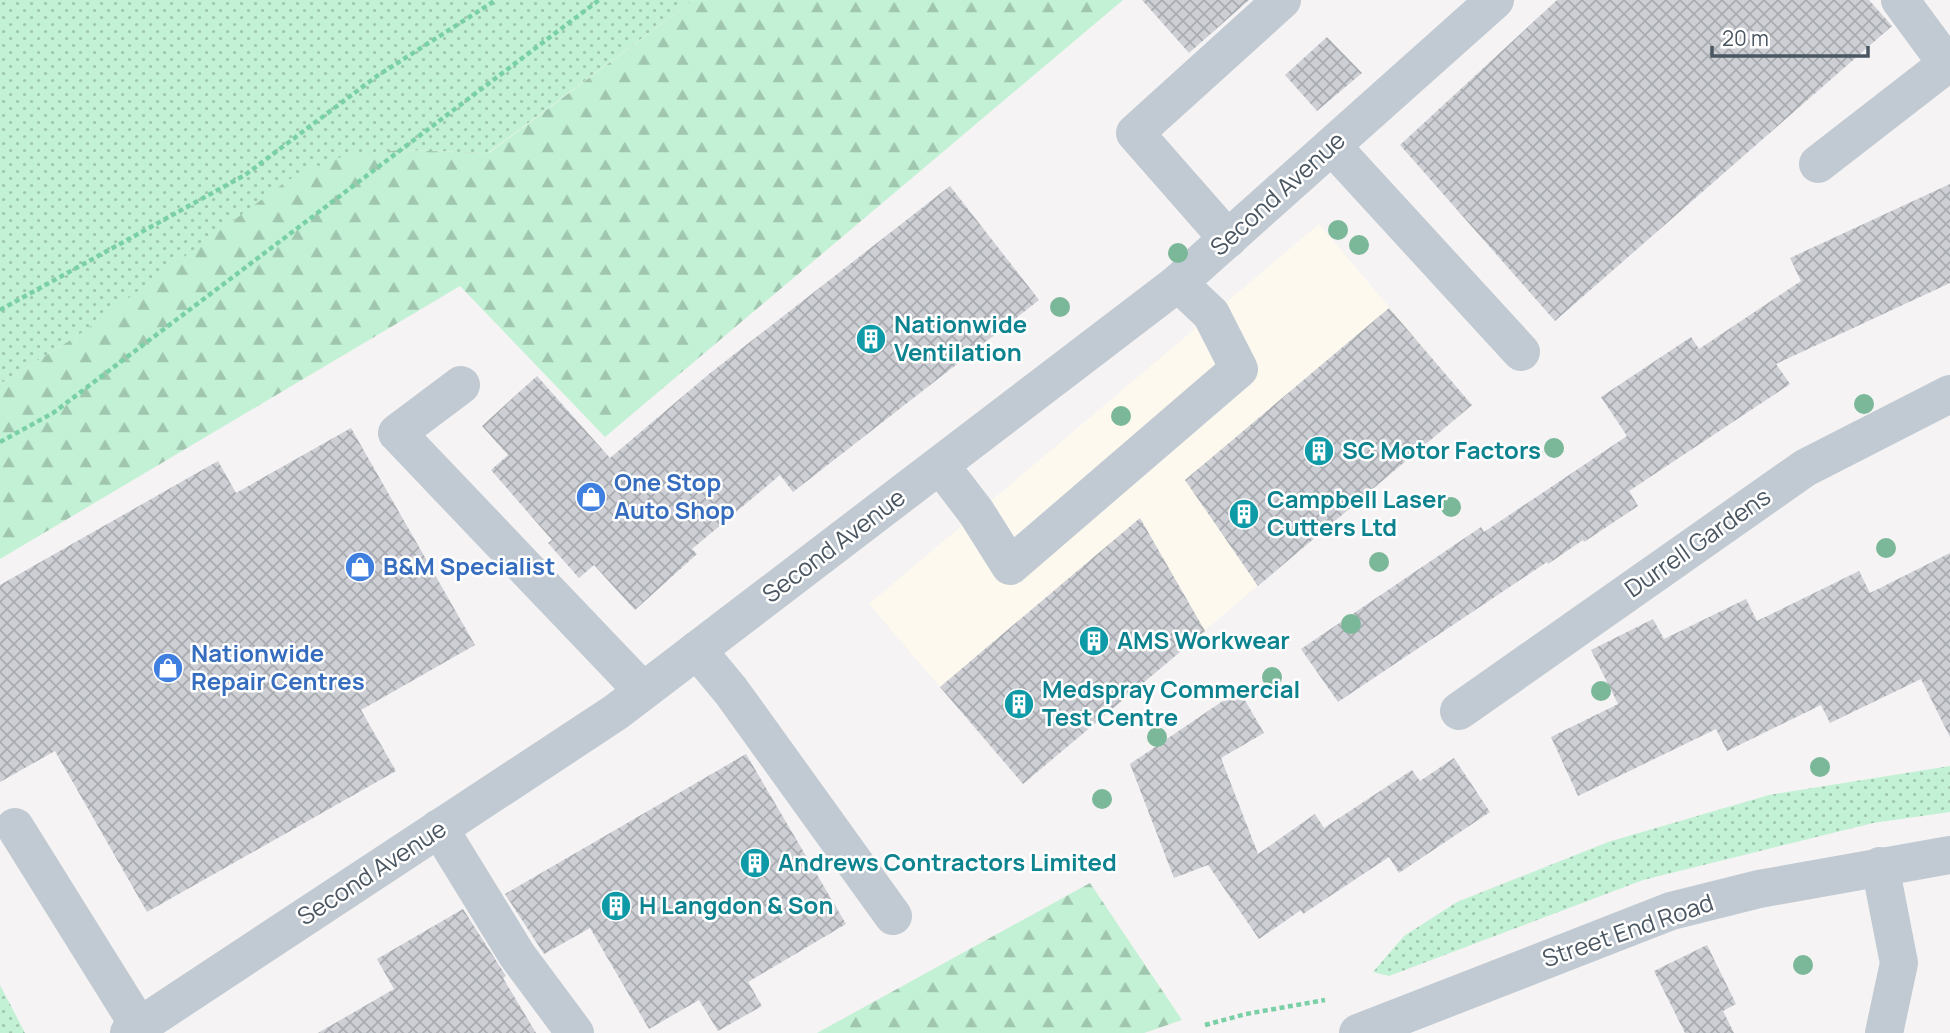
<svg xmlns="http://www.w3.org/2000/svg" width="1950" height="1033" font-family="Manrope,sans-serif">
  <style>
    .commercial { fill: #fdf9ef }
    .grass { fill: url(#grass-dots) }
    .forest { fill: url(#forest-firs) }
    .building { fill: url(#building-cross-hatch) }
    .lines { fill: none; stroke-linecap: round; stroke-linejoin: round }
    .path { stroke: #7ad0a6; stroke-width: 4.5; stroke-dasharray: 5 3.5; stroke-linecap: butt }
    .minor { stroke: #c1cad2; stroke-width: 38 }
    .tree { fill: #7bb799 }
    .labels { text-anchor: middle; stroke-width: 5; stroke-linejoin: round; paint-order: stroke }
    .street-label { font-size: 24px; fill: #4a5661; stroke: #fff }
    .culture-label { font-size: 24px; font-weight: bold; fill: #0d838f; stroke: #fff; text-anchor: start }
    .shop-label { font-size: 24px; font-weight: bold; fill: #366cbe; stroke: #fff; text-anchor: start }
  </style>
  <defs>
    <pattern id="grass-dots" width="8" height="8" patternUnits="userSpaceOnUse" patternTransform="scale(1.75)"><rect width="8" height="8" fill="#c3f1d5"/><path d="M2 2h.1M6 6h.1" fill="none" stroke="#a0c6b0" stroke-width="1.8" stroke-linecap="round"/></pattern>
    <pattern id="forest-firs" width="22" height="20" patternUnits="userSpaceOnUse" patternTransform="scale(1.75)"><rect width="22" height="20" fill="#c3f1d5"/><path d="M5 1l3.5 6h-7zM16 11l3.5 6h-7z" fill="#a0c6b0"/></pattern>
    <pattern id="building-cross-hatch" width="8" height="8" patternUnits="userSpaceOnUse" patternTransform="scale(1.75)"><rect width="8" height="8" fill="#cdcfd5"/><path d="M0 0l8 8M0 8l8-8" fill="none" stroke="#a8abb0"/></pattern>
  </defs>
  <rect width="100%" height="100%" fill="#f5f3f3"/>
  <path class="commercial" d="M1319,224L1472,405L1023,784L869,604Z"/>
  <g class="grass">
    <path d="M0,0H693L488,153L400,150L77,336L0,384Z"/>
    <path d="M1950,766V812L1873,823L1643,880L1389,976L1373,972L1404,936L1457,902L1608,842L1769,795Z"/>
    <path d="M0,985L25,1033H0Z"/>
  </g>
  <g class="forest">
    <path d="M693,0H1123L605,437L460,286L0,559V384L77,336L288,180L336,158L400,150L489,153Z"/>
    <path d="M1090,883L1182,1020L1144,1033H817Z"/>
  </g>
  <g class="building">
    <path d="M1142,0H1249L1189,53Z"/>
    <path d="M1557,0H1869L1892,26L1555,321L1400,145Z"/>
    <path d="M1327,37L1362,73L1317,111L1285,75Z"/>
    <path d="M1950,184V283L1776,364L1790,384L1629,491L1638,506L1584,542L1583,540L1548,564L1547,562L1338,702L1301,649L1481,527L1484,532L1627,436L1601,397L1691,337L1699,349L1801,281L1790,258Z"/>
    <path d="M950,186L1039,300L793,492L780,475L692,549L697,554L635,610L594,565L579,578L548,543L552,540L491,470L508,455L482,426L537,376L610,458L709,374Z"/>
    <path d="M1389,308L1472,405L1258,586L1185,480Z"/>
    <path d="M351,428L475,645L361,710L396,771L147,912L55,751L0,782V585L218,461L236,493Z"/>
    <path d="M1140,518L1205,631L1023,784L940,687Z"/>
    <path d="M1950,553V737L1921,679L1830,723L1821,705L1727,751L1716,729L1578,796L1551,737L1618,704L1591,650L1653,619L1664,639L1746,599L1757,621L1859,571L1870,593Z"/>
    <path d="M1239,690L1264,733L1221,758L1258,854L1315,814L1324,828L1412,770L1420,781L1454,758L1490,812L1399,873L1389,857L1303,914L1301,910L1259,939L1208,865L1174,878L1130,764Z"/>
    <path d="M746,754L846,924L748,982L762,1006L718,1031L699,1000L649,1029L590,928L544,954L505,894Z"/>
    <path d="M463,909L506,976L503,978L536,1033H318L394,989L377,959Z"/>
    <path d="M1707,945L1736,1004L1723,1011L1734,1033H1685L1654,971Z"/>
  </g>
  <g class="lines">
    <g class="path">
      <path d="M0,310L245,175L377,76L496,0"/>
      <path d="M0,442L53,413L599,0"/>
      <path d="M1205,1025L1246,1014L1325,1000"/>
    </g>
    <g class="minor">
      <path d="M1332,146L1521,352"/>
      <path d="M1818,164L1947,64L1900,0"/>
      <path d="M1228,239L1135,133L1282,0"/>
      <path d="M461,385L397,433L643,691"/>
      <path d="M940,465L976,512L1010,566L1239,369L1211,314L1178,283"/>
      <path d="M697,650L731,691L893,916"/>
      <path d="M1459,711L1805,468L1950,394"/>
      <path d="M15,827L139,1026"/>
      <path d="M439,828L517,955L575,1033"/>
      <path d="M1880,866L1899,963L1884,1033"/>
      <path d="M129,1033L616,712L1178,283L1495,0"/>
      <path d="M1358,1033L1671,911L1759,889L1950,855"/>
    </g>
  </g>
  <g class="tree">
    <circle cx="1338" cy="230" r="10"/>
    <circle cx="1359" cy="245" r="10"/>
    <circle cx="1178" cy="253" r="10"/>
    <circle cx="1060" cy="307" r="10"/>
    <circle cx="1864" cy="404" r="10"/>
    <circle cx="1121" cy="416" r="10"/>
    <circle cx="1554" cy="448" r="10"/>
    <circle cx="1451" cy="507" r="10"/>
    <circle cx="1886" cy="548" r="10"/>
    <circle cx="1379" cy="562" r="10"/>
    <circle cx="1351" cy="624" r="10"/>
    <circle cx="1272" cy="677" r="10"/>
    <circle cx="1601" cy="691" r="10"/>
    <circle cx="1157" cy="737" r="10"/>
    <circle cx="1820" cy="767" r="10"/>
    <circle cx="1102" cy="799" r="10"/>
    <circle cx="1803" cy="965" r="10"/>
  </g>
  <defs>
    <g id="building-disc" transform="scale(1.575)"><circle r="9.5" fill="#0f9aa8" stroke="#fff"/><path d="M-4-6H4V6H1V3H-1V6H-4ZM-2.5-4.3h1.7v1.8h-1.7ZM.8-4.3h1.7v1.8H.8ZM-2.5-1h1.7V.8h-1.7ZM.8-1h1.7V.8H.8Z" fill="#fff"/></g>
    <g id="shop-disc" transform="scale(1.575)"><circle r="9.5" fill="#3f7fe0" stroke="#fff"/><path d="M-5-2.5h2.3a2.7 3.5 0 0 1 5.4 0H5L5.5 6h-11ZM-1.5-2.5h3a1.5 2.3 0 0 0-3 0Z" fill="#fff"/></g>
  </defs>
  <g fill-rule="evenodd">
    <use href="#building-disc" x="871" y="339"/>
    <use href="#building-disc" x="1319" y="451"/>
    <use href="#shop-disc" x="591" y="497"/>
    <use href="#building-disc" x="1244" y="514"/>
    <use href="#shop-disc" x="360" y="567"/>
    <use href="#building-disc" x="1094" y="641"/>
    <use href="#shop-disc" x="168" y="668"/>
    <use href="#building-disc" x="1019" y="704"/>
    <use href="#building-disc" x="755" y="863"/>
    <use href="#building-disc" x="616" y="906"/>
  </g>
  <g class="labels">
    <g class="street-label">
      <text transform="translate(1278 194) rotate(-42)" y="8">Second Avenue</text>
      <text transform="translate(1698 543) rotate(-35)" y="8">Durrell Gardens</text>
      <text transform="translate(834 546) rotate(-37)" y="8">Second Avenue</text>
      <text transform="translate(372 873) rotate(-33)" y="8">Second Avenue</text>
      <text transform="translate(1628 931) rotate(-19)" y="8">Street End Road</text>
    </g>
    <g class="culture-label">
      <text x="894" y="333">Nationwide<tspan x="894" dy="28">Ventilation</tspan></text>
      <text x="1342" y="459">SC Motor Factors</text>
      <text x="1267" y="508">Campbell Laser<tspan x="1267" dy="28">Cutters Ltd</tspan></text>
      <text x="1117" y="649">AMS Workwear</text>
      <text x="1042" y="698">Medspray Commercial<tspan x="1042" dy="28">Test Centre</tspan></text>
      <text x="778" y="871">Andrews Contractors Limited</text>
      <text x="639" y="914">H Langdon &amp; Son</text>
    </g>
    <g class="shop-label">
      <text x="614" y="491">One Stop<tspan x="614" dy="28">Auto Shop</tspan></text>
      <text x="383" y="575">B&amp;M Specialist</text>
      <text x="191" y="662">Nationwide<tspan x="191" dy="28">Repair Centres</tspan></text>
    </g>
  </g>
  <path d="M1712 46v10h156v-10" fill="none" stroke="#4a5661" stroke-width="3.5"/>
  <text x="1722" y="46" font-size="21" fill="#4a5661" stroke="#ffffff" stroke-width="5" paint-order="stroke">20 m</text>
</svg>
